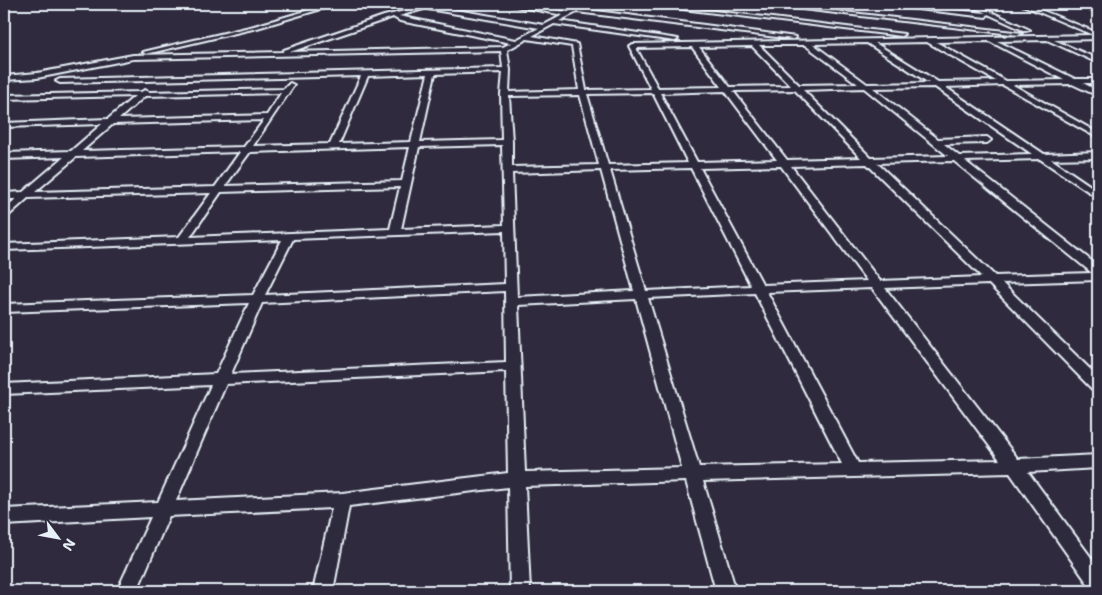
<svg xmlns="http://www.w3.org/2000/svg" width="1102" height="595" font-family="'Shantell Sans',sans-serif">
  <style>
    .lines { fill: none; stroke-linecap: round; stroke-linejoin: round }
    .minor-casing { stroke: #e8f1f8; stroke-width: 4 }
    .minor { fill: #2f2a3d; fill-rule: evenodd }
  </style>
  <rect width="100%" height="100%" fill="#2f2a3d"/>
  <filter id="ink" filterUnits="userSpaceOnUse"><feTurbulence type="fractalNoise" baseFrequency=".02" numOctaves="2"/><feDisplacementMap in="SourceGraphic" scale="10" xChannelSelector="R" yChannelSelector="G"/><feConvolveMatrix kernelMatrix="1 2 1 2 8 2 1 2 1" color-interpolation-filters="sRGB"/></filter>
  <g filter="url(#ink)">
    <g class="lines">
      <g class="minor-casing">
        <g id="minor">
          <path d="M330,4H338L257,28L146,54L143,52L254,26Z"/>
          <path d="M433,4H441L434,6L544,25L563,15L505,4H516L568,12L583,4H589L581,9L796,37L793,39L577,12L559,21L678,39L675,41L554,24L532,36L577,44L586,90L651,89L629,46L632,44L1093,35L1020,4H1026L1098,33V39L1054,40L1098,59V63L1047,40L997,41L1075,79H1098V83H1083L1098,91V96L1072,84L1013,85L1098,133V138L1003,85L945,87L1044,154L1098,152V158L1051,159L1098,191V198L1040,159L965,161L1098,266V280L1002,283L1098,377V391L1093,390L989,284L885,288L1018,459L1098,455V468L1028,472L1098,567V591L1091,588L1010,473L703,481L736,591H716L686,481L525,486L530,591H510L508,487L349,506L333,591H313L332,508L169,516L137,591H117L151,517L4,525V509L158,502L211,385L4,394V384L216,374L249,303L4,312V304L253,295L282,240L4,250V244L179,237L211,193L28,198L8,216L4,217V209L16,199H4V193L23,192L64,157L4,159V153L71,151L102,124L4,127V123L108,119L135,96L4,99V95L141,92L145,90L149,92L284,89L290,83L294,85L253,146L330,144L361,76L60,83L56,81L60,79L503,68L501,51L133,59L37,78L4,80V76L37,73L133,55L283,52L284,50L384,16ZM427,8L428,9L539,28L516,40L399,16ZM393,17L400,21L511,43L503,47L290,52ZM527,39L572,46L579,90L509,92L510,70L507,50ZM989,41L1064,80L1006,81L936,42ZM927,42L996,81L938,82L875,43ZM867,43L929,83L867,84L813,44ZM759,45H805L858,84L799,85ZM752,46L791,86L730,87L699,47ZM692,47L722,87L658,88L636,48ZM503,72L501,94L502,140L420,142L435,74ZM428,74L411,142L339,144L368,76ZM935,87L1032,154L959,156L944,144L987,143L991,140L987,137L938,139L873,88ZM864,88L948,156L871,158L803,90ZM795,90L861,158L787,160L733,91ZM725,91L777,160L697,162L660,93ZM281,93L267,115L119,119L145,96ZM653,93L688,163L608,165L587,94ZM580,95L599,165L512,167V142L509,96ZM264,120L244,147L82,151L113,124ZM502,145L504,225L401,229L419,147ZM410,147L402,181L225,186L250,152ZM240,152L215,187L35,192L76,157ZM954,161L1092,273L995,276L877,163ZM867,164L982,277L880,281L791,166ZM781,166L867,281L763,285L700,168ZM691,168L751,286L646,291L610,170ZM601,170L634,291L517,297L512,173ZM400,187L390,229L190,237L221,192ZM504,231L505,284L265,295L293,239ZM872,288L1000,460L858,463L767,292ZM505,291L506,362L231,374L262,303ZM755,293L842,464L699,467L648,298ZM636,299L682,468L525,472L518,305ZM506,371L508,473L342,493L176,501L226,384Z"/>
          <path d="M642,4H657L904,34L901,36Z"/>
          <path d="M761,4H776L1022,33L1019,35Z"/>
          <path d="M875,4H891L986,13L967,4H974L1030,30L1025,31L988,14L986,17Z"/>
          <path d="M1075,4H1082L1098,9V13Z"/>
        </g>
      </g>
      <use href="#minor" class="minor"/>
    </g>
  </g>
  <rect width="1102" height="595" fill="none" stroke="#2f2a3d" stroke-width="20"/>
  <rect x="10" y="10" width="1082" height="575" fill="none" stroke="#e8f1f8" stroke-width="2" filter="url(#ink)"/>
  <g transform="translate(58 538) rotate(122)" stroke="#2f2a3d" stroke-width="4" paint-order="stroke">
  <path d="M0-4L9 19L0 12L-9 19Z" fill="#e8f1f8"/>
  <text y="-8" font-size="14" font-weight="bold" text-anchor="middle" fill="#e8f1f8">N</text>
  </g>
</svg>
